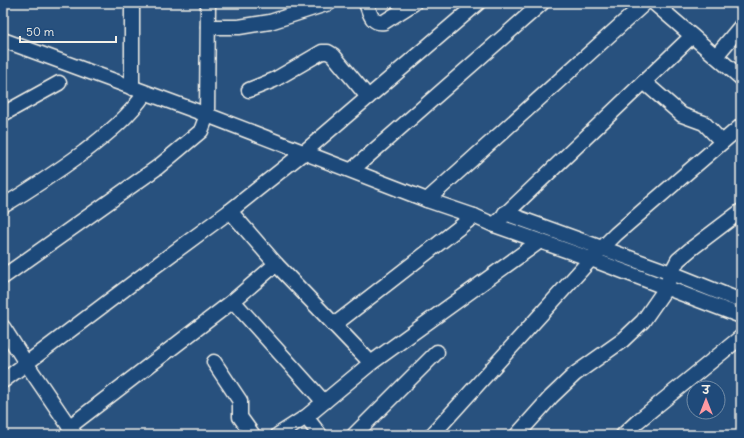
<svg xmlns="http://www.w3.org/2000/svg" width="744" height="438" font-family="Delius,'Playpen Sans Deva',sans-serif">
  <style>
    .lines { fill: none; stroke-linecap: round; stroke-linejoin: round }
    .minor-casing { stroke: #f4f1e8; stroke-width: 17 }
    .minor { stroke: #1f4a7a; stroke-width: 14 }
  </style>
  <rect width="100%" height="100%" fill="#28517e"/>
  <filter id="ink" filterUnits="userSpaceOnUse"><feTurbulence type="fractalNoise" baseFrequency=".025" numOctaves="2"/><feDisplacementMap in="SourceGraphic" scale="8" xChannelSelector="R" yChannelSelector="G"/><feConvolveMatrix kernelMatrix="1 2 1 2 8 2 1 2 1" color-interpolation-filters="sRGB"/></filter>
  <g filter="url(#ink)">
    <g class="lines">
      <g class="minor-casing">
        <g id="minor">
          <path d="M132,3V88"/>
          <path d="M366,3C370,13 371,24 384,22L414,3"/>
          <path d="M654,3L741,78"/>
          <path d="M208,27H239L270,22L329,3"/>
          <path d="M3,40L207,115L427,200L474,216L494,225L591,259L741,316"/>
          <path d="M716,56L741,26"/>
          <path d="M644,82L682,115L704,123L722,142"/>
          <path d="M249,90L274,80L322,52H328L333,55L368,97"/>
          <path d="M3,114L59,83"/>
          <path d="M352,170L542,3"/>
          <path d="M427,200L645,3"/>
          <path d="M3,206C31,189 58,171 84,152C107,134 129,117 145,93"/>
          <path d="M230,211L276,264L371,363"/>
          <path d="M505,213L671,273L741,301"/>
          <path d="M494,225L692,36"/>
          <path d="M3,277L158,167L201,131L207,115L208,3"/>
          <path d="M233,301L276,264"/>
          <path d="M334,325L474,216"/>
          <path d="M3,327L26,363L75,435"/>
          <path d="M214,362L240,401V417L253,435"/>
          <path d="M3,381L154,267L230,211L303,153L478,3"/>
          <path d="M306,417L320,435"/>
          <path d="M69,427L233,301L324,402"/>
          <path d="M278,435L306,417L371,363L540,241"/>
          <path d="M354,435L437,352"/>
          <path d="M432,435L591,259L616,234L741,126"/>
          <path d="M517,435L551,397L575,374L623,340L643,321L666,288L671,273L678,260L691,249L741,211"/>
          <path d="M623,435L638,421L741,337"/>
        </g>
      </g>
      <use href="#minor" class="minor"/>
    </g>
  </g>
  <rect width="744" height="438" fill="none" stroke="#1f4a7a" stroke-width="16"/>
  <rect x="8" y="8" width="728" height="422" fill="none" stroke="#f4f1e8" stroke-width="1.5" filter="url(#ink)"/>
  <g transform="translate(706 400)"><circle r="19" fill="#1f4a7a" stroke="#748da6"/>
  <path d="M0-3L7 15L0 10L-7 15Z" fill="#ff9aa2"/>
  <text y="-6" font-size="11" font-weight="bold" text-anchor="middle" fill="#f4f1e8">उ</text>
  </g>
  <path d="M20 36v6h96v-6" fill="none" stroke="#f4f1e8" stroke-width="2"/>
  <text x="26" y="36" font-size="12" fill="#f4f1e8" stroke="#1f4a7a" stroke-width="3" paint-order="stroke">50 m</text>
</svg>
